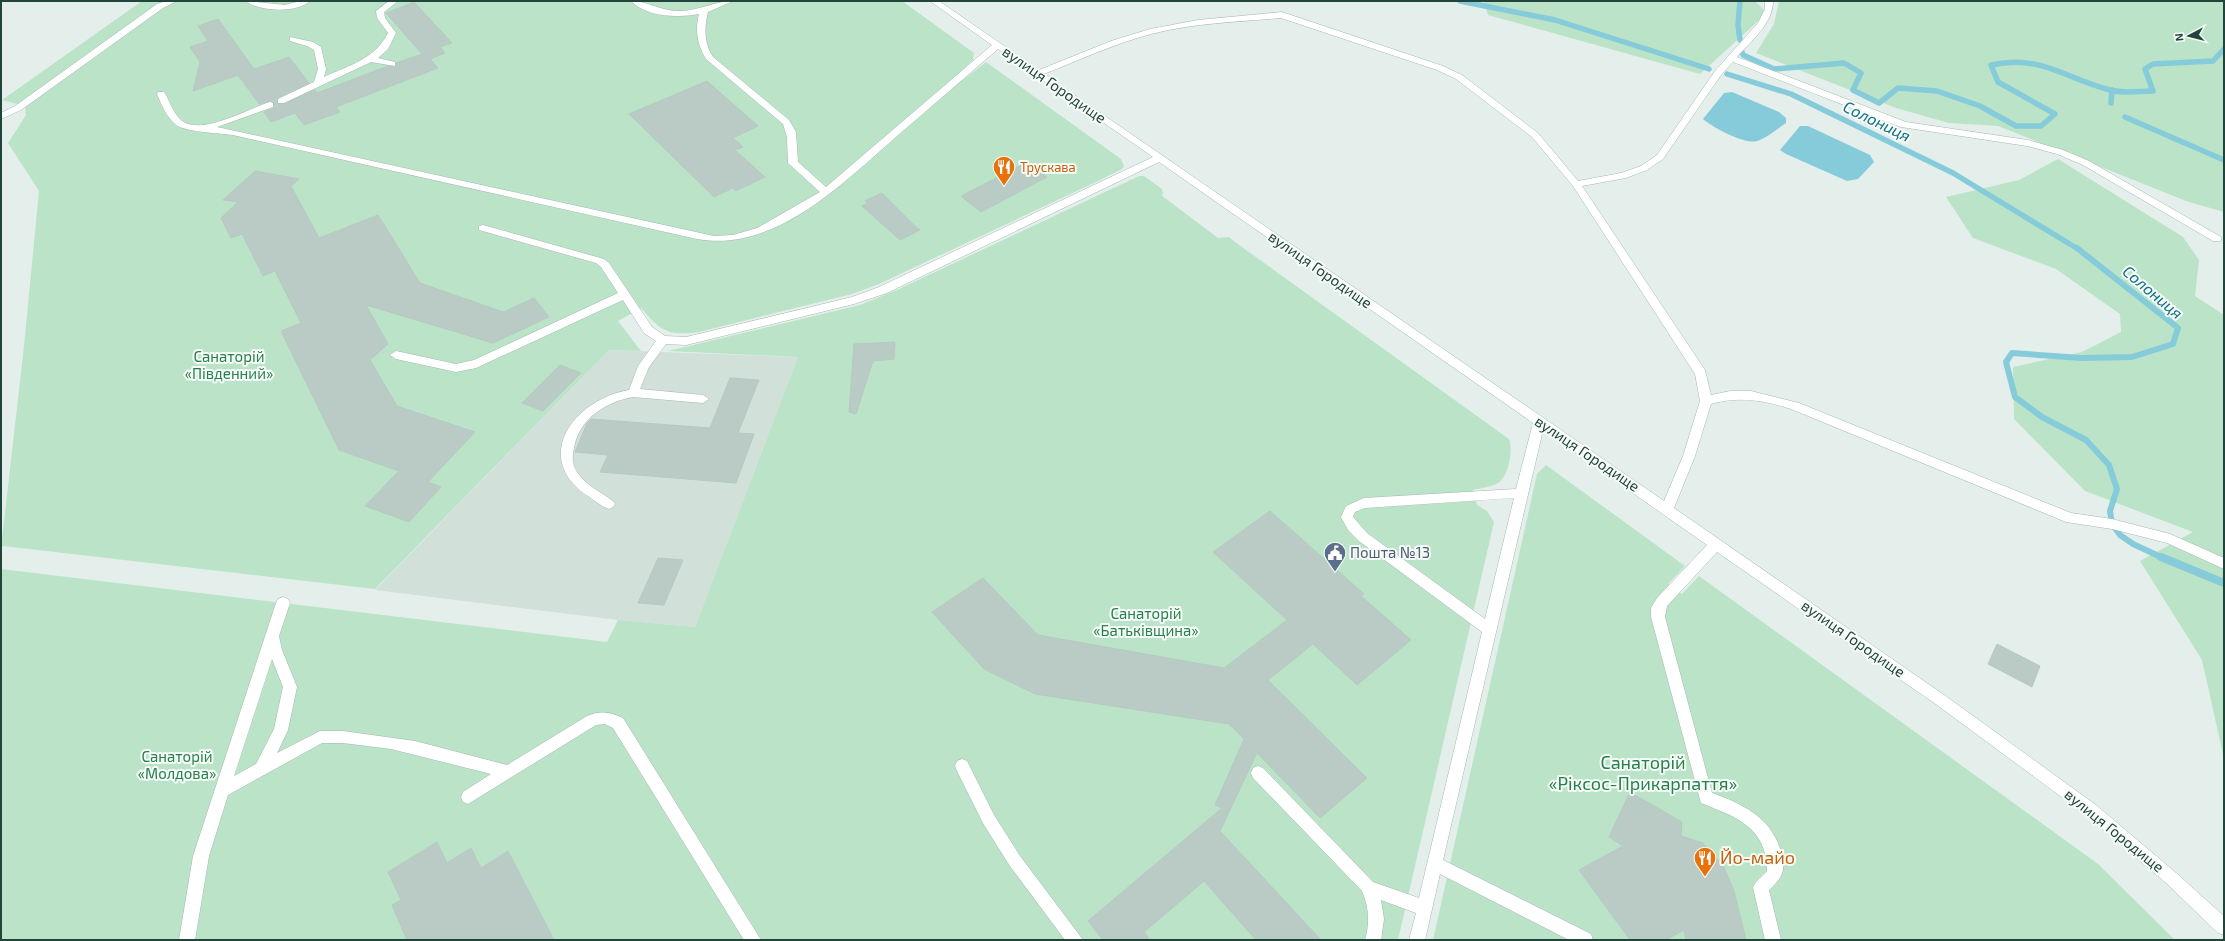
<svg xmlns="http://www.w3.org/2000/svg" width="2225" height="941" font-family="'Exo 2',sans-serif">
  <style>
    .built { fill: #d2e0da }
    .green { fill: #bbe3c7 }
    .water { fill: #86cbda }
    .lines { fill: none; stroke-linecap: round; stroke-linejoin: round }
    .stream-far2 { stroke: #86cbda; stroke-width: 5.5 }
    .stream-far1 { stroke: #86cbda; stroke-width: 6 }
    .stream { stroke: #86cbda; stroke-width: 8 }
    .building { fill: #b9cbc4; stroke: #b5cac2 }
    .minor-tunnel { stroke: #bdcdc8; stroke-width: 9; stroke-dasharray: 9 4.5; stroke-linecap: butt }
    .minor-casing { stroke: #a6b8b3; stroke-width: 1 }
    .minor { fill: #fff; fill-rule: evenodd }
    .labels { text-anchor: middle; stroke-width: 4; stroke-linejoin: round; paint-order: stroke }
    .far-food-label { font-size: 13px; fill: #c56008; stroke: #f6fbf8; text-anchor: start }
    .street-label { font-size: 15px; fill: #21443b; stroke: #f6fbf8 }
    .park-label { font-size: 15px; fill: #25804b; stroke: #f6fbf8 }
    .service-label { font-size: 15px; fill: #4e5e75; stroke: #f6fbf8; text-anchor: start }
    .water-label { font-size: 16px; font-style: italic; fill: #127288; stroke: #f6fbf8 }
    .near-park-label { font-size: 18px; fill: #25804b; stroke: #f6fbf8 }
    .near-food-label { font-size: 18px; fill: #c56008; stroke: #f6fbf8; text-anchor: start }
  </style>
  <rect width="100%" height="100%" fill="#e4efeb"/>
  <path class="built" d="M609,350L798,357L695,627L618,620L375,590Z"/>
  <g class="green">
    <path d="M142,1H902L974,53L973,60L957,75L963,80L986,62L1121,159L1124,166L1122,169L1098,181L879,284L852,294L699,332C667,336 661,331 641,308L618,321L641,351L609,350L375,589L3,546L1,548L24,346L39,191L8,143L26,115L25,106L2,100Z"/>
    <path d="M1484,1H1755L1767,13L1700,74L1488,15Z"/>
    <path d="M1779,1H2224V212L2186,201L1998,126L1949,123L1896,108L1756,53L1774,24Z"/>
    <path d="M2058,159L2183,237L2199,260L2195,296L2224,315V759L2202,660L2140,561L2193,532L2085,491L2014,419L2013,367L2082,352L2121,332L2120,314L2056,269L1973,238L1946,197L2019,180Z"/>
    <path d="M1139,176H1144L1162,189L1163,194L1161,195L1218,238L1229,237L1235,242L1509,439C1513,450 1509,476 1498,483C1491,487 1481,488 1473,490L1477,505L1487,511L1494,522L1398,940H1V569L607,642L618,620L695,627L798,357L668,351L860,305L899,289Z"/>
    <path d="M1546,465L1685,566L1668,584L1682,594L1699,576L2098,864L2175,940H1433L1537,474Z"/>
  </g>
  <g class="water">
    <path d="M1732,92L1779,112L1786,118V123C1777,129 1767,138 1757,141C1745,145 1712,127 1703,119L1724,93Z"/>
    <path d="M1800,126H1808L1870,155L1874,162L1858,179L1847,181L1786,154L1780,150Z"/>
  </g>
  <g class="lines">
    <g class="stream-far2">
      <path d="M1460,1L1555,20L1709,69"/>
      <path d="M1740,1L1738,25L1740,40"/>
      <path d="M1741,49L1743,55L1774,69L1844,63L1861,73L1853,90L1879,103L1898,88L1937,91L1980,106L2016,126H2041L2055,114L1998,82L1991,65C2041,54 2064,78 2110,90C2124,94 2139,91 2153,91L2145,69L2153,64L2213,61L2224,49"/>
      <path d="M1727,74L1791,94L1953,173L2078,249"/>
      <path d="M2111,103L2112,90"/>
      <path d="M2125,117L2224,160"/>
    </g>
    <path class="stream-far1" d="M2077,248L2178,328L2173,344L2132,357L2081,358L2012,353L2006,362L2015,397L2042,417L2086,440L2109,465L2117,489L2110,511L2112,524L2120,535L2133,544L2163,558"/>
    <path class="stream" d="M2161,557L2224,583"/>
  </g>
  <g class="building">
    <path d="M414,2L452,43L440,47L445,53L430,59L438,68L336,107L340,112L304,125L295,113L271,122L264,112L274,108V102L270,101L259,104L238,75L193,91L200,62L190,47L208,41L198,26L218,19L254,69L289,57L309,83L277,98V104H284L315,90L317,93L388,66L396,67V63L422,54L386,13Z"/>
    <path d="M707,81L758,126L733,138L743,147L735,150L765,177L736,191L733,188L714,197L629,114Z"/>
    <path d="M1027,162L1047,177L981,212L961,196Z"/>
    <path d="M255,171L299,179L291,186L319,238L378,215L420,283L503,312L534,298L549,317L493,343L366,305L388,344L370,360L397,406L475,432L428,482L441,487L409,522L365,506L399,471L339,450L281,331L301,323L275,271L263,276L242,234L231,238L221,218L238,202L223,200Z"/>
    <path d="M882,193L916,227L920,230L900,240L862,206L868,203L865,201Z"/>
    <path d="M895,342L894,359L873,361L856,414L849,412L854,344Z"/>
    <path d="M560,365L581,373L543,411L522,403Z"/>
    <path d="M730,378L759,380L738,433L754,434L736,483L600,472L608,455L575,452L587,423L591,419L710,428Z"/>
    <path d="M1270,511L1364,594L1361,596L1411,640L1357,685L1313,644L1268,680L1367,778L1320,818L1257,753L1220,831L1321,940H1256L1204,881L1144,932L1150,940H1103L1088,921L1222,808L1215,805L1244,739L1229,724L1035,694L984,669L932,612L983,578L1038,635L1224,668L1287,620L1213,552Z"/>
    <path d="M658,558L683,560L664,605L638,603Z"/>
    <path d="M1997,644L2040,666L2032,687L1988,664Z"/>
    <path d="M1630,792L1682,822L1681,836L1703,843L1723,865L1734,891L1746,940H1686L1684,930L1666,940H1630L1579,870L1623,846L1609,837Z"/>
    <path d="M437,842L447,863L471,848L481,868L508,851L554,940H407L392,905L401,900L388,872Z"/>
  </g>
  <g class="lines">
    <path class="minor-tunnel" d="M270,105L281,101"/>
    <g class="minor-casing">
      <g id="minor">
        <path d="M166,1H177L163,8L21,110L1,119V113L15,106L157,4Z"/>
        <path d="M246,1L285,5L300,1H310C298,13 258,12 246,1Z"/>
        <path d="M389,1H398L384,12L385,18L396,33L388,49L378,58L395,62V66L371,62L284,103H278V99L314,82L318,69L314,50L307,46L290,41V37L313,42L321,47L326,69L324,77C350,65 375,59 388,33L377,18L376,11Z"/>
        <path d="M631,1C648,1 662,12 682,11C700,10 716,1 733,1L708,12C704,28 704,43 713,57L789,120L796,132L798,162L826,187L992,45L930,1H939L1039,70L1111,41L1150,29L1198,20L1282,12L1443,66L1462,75L1538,133L1578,181L1621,173L1641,166L1657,155L1715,71L1758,23L1765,9V1H1773C1773,24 1751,41 1737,57L1906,122L2028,140L2063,150L2089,161L2221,237V241H2213L2083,165L2057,154L2027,146L1901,127L1733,62L1721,75L1663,159L1647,170L1626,178L1582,186L1705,370L1711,395L1730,391H1751L1799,403L2071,513L2112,519L2170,534L2224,558V569L2167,543L2112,529L2066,522L1791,409C1763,400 1739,396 1711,404L1695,456L1674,508L1947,697L2096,805L2175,872L2224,916V935L2218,933L2165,882L2086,815L1937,705L1717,552L1667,606L1665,617L1712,793C1743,804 1772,818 1781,852C1786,871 1783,877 1769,890L1781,940H1765L1753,887L1756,882L1767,871C1767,827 1736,817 1701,803L1651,617V608L1657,598L1707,545L1543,430L1443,860L1591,934L1593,940H1569L1440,874L1425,940H1409L1416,913L1381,900L1384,919L1381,940H1365C1370,923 1369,907 1362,891L1253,778L1251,773L1253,768L1258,766L1263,768L1373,882L1419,898L1482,632L1359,541L1348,530L1341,517L1346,506L1364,498L1516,489L1533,423L1159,162L887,293L854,304L686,345L666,344L649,367L640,389L703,395L709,399L703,403L633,397C605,402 579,419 574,448C572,456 572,465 577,472C585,485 601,492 613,501L615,504L613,507L609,509C601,506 595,501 588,496C530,457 575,399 629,390L638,366L656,341L644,333L623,300L476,368L456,372L396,359L390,355L396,351L456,364L474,360L618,293L601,267L596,263L479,230V226L483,225L604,259L609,263L652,327L665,336L686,337L852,297L879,287L1153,157L998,49C964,78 931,107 897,136C843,183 775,253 697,239L233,135C219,133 183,132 175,124C166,116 161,104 157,94L158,92H164C170,101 173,114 182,121C202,136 249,108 270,102L273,103V107L217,127L714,236L733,235L757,228L820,192L788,163L787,137L783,124L706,59C697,44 695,30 699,14C678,18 646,17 631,1ZM1281,18L1437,70L1456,79L1532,137L1573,186L1695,374L1700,401L1683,456L1664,501L1044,74C1079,60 1114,44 1151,34C1193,23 1238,22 1281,18ZM1514,498L1485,619L1367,533L1353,517L1355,512L1365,508Z"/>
        <path d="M283,597L288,599L290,603L279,636L282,650L297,687L288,730L277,753L320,731H343L415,741L507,765L587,716C601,710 610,712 623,718L761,940H744L613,728L605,724L596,725L468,804L463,802L461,797L463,792L491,774L391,749L343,743H322L228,795L209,856L195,940H179L193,856L276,603L278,599ZM272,659L283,687L274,729L256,764L234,776Z"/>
        <path d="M962,759L967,761L994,815L1020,856L1083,940H1065L1010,866L984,825L957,771L955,766L957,761Z"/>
      </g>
    </g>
    <use href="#minor" class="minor"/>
  </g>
  <defs>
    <g id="restaurant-pin" transform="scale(1.15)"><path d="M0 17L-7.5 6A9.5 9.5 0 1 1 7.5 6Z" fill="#e8710a" stroke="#f6fbf8"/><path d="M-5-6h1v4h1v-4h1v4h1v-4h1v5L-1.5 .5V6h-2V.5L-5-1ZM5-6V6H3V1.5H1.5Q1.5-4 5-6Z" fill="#fff"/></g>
    <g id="civic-pin" transform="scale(1.15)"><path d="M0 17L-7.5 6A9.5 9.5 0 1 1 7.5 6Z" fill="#5c6f8a" stroke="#f6fbf8"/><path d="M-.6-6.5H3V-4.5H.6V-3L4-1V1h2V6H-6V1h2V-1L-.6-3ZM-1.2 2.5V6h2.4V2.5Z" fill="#fff"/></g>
  </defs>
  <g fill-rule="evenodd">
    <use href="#restaurant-pin" x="1004" y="167"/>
    <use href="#civic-pin" x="1335" y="553"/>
    <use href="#restaurant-pin" x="1705" y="858"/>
  </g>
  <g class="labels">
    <g class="far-food-label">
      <text x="1020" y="172">Трускава</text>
    </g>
    <g class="street-label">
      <text transform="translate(1054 85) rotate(35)" y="5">вулиця Городище</text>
      <text transform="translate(1320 270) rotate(35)" y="5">вулиця Городище</text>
      <text transform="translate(1587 454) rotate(34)" y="5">вулиця Городище</text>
      <text transform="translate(1853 639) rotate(35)" y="5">вулиця Городище</text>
      <text transform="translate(2114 831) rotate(39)" y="5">вулиця Городище</text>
    </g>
    <g class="park-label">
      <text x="229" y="362">Санаторій<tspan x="229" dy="17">«Південний»</tspan></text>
      <text x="1146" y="619">Санаторій<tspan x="1146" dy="17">«Батьківщина»</tspan></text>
      <text x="177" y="762">Санаторій<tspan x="177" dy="17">«Молдова»</tspan></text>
    </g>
    <g class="service-label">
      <text x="1350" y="558">Пошта №13</text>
    </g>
    <g class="water-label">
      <text transform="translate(1877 121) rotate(26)" y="6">Солониця</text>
      <text transform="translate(2153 292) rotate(40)" y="6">Солониця</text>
    </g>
    <g class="near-park-label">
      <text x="1643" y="769">Санаторій<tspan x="1643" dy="21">«Ріксос-Прикарпаття»</tspan></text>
    </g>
    <g class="near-food-label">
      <text x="1720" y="864">Йо-майо</text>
    </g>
  </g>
  <rect width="2225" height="941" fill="none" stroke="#21443b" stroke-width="4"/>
  <g transform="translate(2189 36) rotate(263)" stroke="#f6fbf8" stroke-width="3" paint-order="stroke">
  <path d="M0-3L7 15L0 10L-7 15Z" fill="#21443b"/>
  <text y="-6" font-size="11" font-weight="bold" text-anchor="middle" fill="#21443b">N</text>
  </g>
</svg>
